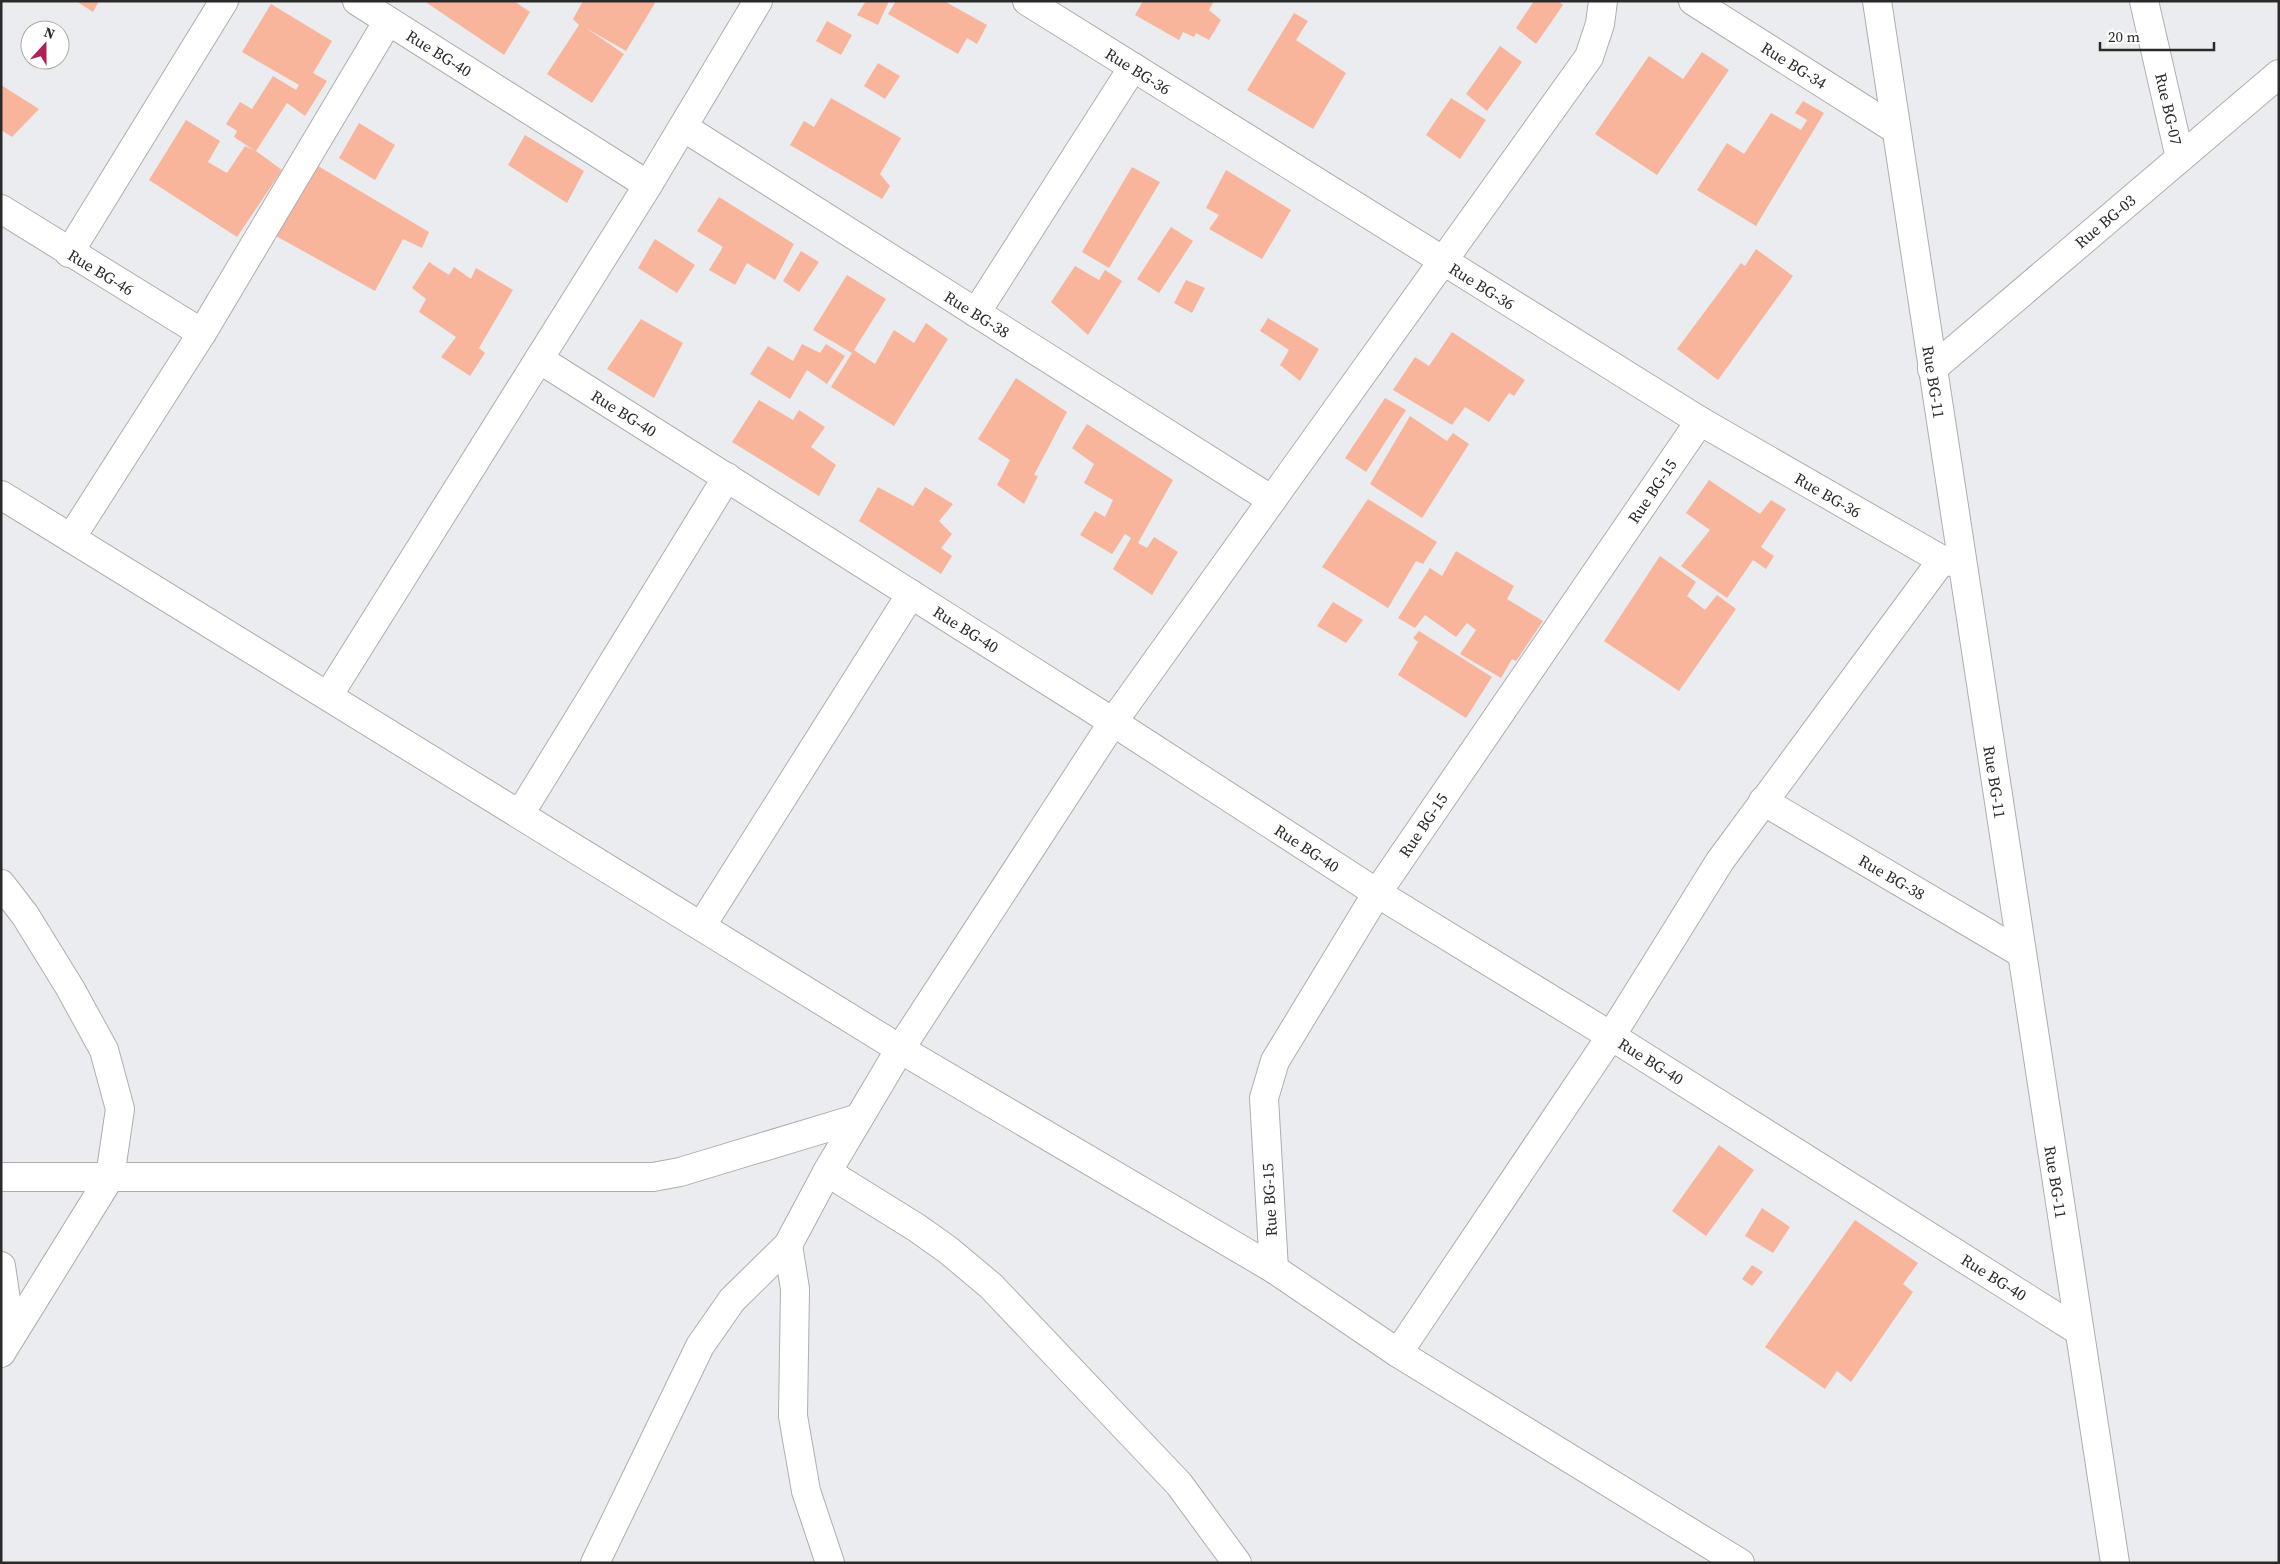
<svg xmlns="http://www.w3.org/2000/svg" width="2280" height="1564" font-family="'Source Serif 4',serif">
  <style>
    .building { fill: #f9b59b }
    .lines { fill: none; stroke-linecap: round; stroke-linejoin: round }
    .street-casing { stroke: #adaeb1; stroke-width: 30 }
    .street { stroke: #fff; stroke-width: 28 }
    .labels { text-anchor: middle; stroke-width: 4; stroke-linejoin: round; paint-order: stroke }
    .street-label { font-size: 16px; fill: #2a2a2b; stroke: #fff }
  </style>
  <rect width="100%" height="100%" fill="#eaecef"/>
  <g class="building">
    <path d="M76,1H99L93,12Z"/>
    <path d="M424,1H514L530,12L504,55Z"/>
    <path d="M583,1H652L655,3L626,51L586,28L624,54L592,103L547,74L579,25L573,19Z"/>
    <path d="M866,1H889L878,25L857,15Z"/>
    <path d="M896,1H944L987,25L977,44L967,38L958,54L888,14Z"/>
    <path d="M1143,1H1214L1209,10L1221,20L1209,40L1196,33L1194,37L1183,32L1179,40L1135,15Z"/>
    <path d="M1534,1H1558L1563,5L1536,44L1516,28Z"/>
    <path d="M271,4L332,41L313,73L327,81L305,116L287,103L256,151L282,170L237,237L149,180L186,120L220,141L208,162L227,173L245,146L255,151L234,137L237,131L226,124L240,102L252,109L273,76L296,90L299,85L242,52Z"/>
    <path d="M1294,13L1308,21L1296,40L1346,73L1313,129L1247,90Z"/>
    <path d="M827,21L852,35L841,55L816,41Z"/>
    <path d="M1500,46L1522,62L1487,111L1466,94Z"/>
    <path d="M1702,52L1729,70L1657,175L1595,134L1649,56L1683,79Z"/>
    <path d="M878,63L900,76L885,99L864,86Z"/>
    <path d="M1,85L39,109L12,137L1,130Z"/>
    <path d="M831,98L901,138L880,174L890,186L882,199L790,145L804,121L814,127Z"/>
    <path d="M1451,98L1486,120L1460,159L1426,135Z"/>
    <path d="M1803,101L1824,113L1756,226L1697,190L1727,143L1744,154L1771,113L1801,130L1807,120L1795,113Z"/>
    <path d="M359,123L395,145L375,180L339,158Z"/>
    <path d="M525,135L584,171L567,203L508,165Z"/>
    <path d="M318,166L429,232L422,248L403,239L375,291L276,236Z"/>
    <path d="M1132,167L1160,182L1109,268L1082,252Z"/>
    <path d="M1226,170L1291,210L1262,259L1209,229L1219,215L1206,208Z"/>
    <path d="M719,197L794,244L775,280L747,263L735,285L709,270L723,247L697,231Z"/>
    <path d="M1171,227L1193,241L1159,293L1137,279Z"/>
    <path d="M655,239L695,265L677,293L638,268Z"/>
    <path d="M1756,249L1793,276L1718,380L1677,349L1741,263L1745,266Z"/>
    <path d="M801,251L819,262L799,292L783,281Z"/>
    <path d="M429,262L449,275L454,267L471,279L476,268L513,290L479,348L485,353L470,376L441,357L456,337L419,312L426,299L412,288Z"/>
    <path d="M1075,266L1099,280L1105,270L1122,281L1088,335L1051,302Z"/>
    <path d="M847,275L886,299L854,350L875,364L894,330L914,343L926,323L948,339L894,426L831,387L852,353L813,330Z"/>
    <path d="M1186,280L1205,288L1192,313L1174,303Z"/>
    <path d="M1268,318L1319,349L1300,381L1280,365L1289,350L1260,331Z"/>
    <path d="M641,319L683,343L654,398L607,369Z"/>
    <path d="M1452,332L1525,380L1514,396L1509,393L1489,422L1465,407L1452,425L1393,390L1415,357L1429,366Z"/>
    <path d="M802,344L820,353L826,344L845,356L827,384L807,370L790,399L750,374L768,346L793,361Z"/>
    <path d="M1016,378L1067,412L1034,475L1038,476L1024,504L997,485L1010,460L978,439Z"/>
    <path d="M1385,398L1406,410L1366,472L1345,458Z"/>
    <path d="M759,400L793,420L799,410L825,427L811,447L836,465L819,496L732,442Z"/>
    <path d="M1410,416L1447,441L1453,433L1469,444L1422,518L1370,484Z"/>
    <path d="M1087,424L1173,480L1138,543L1147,548L1154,537L1178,552L1152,595L1113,569L1131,538L1125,534L1112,554L1080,535L1095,511L1105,517L1113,500L1084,483L1094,464L1072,448Z"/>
    <path d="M1709,480L1760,514L1771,500L1786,509L1761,547L1774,556L1766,569L1753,560L1727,598L1681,566L1710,530L1686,513Z"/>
    <path d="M878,487L913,506L925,487L953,504L939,521L952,534L941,548L952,556L941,574L859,521Z"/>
    <path d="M1368,499L1437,542L1423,564L1416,561L1388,608L1322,567Z"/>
    <path d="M1456,551L1514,586L1507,599L1543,621L1516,661L1512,659L1501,678L1460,654L1476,630L1467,623L1456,637L1425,615L1415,628L1398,618L1430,568L1442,576Z"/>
    <path d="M1660,556L1696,582L1687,596L1705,610L1717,595L1736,609L1679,691L1604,641Z"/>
    <path d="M1333,602L1363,620L1346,643L1317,626Z"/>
    <path d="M1419,631L1492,677L1466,718L1398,675L1418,642L1413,638Z"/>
    <path d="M1719,1145L1754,1170L1706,1236L1672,1211Z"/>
    <path d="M1762,1208L1790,1227L1773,1253L1745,1236Z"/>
    <path d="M1855,1220L1918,1263L1903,1284L1913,1292L1851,1382L1837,1371L1825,1389L1765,1347Z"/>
    <path d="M1752,1265L1763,1272L1752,1286L1742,1279Z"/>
  </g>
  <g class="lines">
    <g class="street-casing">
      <g id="street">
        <path d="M357,1L648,185"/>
        <path d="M1027,1L1700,421L1942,560L1962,564"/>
        <path d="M1693,1L1895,129"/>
        <path d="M1877,1L2115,1563"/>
        <path d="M2144,1L2180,158"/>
        <path d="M683,127L1272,500"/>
        <path d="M1,209L202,333"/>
        <path d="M69,253L224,1"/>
        <path d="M976,313L1133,67"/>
        <path d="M539,359L1113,722L1377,893L1611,1036L2079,1331"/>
        <path d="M1932,369L2279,74"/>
        <path d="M1,495L900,1049L1274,1269L1398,1353L1740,1563"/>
        <path d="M71,538L202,333L388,21"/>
        <path d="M328,696L648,185L758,1"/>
        <path d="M1763,801L2021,953"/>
        <path d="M520,814L727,477"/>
        <path d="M1,884L25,915L70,988L104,1050L120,1109L110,1177L1,1353"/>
        <path d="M702,925L911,594"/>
        <path d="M827,1172L917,1228L948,1250L991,1286L1179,1484L1237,1563"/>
        <path d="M1,1177H653L680,1172L859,1118"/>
        <path d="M788,1245L795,1289L793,1416L806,1491L830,1563"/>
        <path d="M1,1266L11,1335"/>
        <path d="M1274,1269L1264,1098L1275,1061L1377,893L1700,421"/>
        <path d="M1398,1353L1611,1036L1720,861L1942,560"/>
        <path d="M595,1563L700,1346L732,1300L788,1245L827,1172L900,1049L1113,722L1589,57L1600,24L1603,1"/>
      </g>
    </g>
    <use href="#street" class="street"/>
  </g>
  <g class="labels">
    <g class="street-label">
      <text transform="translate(439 53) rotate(32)" y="6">Rue BG-40</text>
      <text transform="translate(1794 65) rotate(32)" y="6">Rue BG-34</text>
      <text transform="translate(1138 71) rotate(32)" y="6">Rue BG-36</text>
      <text transform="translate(2169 109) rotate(77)" y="6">Rue BG-07</text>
      <text transform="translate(2105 221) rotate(-40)" y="6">Rue BG-03</text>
      <text transform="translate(101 272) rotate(31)" y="6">Rue BG-46</text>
      <text transform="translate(1482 286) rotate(32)" y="6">Rue BG-36</text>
      <text transform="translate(977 314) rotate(32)" y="6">Rue BG-38</text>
      <text transform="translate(1934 382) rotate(81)" y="6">Rue BG-11</text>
      <text transform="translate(624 413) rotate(32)" y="6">Rue BG-40</text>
      <text transform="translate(1652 491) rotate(-56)" y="6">Rue BG-15</text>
      <text transform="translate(1828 495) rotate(30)" y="6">Rue BG-36</text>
      <text transform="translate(966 629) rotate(32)" y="6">Rue BG-40</text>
      <text transform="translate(1995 782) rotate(81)" y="6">Rue BG-11</text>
      <text transform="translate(1423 825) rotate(-56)" y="6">Rue BG-15</text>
      <text transform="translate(1307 848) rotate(33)" y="6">Rue BG-40</text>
      <text transform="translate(1892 877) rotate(30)" y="6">Rue BG-38</text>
      <text transform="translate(1651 1061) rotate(32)" y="6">Rue BG-40</text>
      <text transform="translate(2056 1182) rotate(81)" y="6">Rue BG-11</text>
      <text transform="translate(1269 1200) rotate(-93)" y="6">Rue BG-15</text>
      <text transform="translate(1994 1277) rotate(32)" y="6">Rue BG-40</text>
    </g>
  </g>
  <rect width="2280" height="1564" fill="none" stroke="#2a2a2b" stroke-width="5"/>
  <g transform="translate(45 45) rotate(21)"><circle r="24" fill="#ffffff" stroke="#aaaaaa"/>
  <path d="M0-4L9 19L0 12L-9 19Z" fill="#b02157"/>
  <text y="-8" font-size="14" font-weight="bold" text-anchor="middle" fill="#2a2a2b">N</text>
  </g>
  <path d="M2100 42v8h114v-8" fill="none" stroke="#2a2a2b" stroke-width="2.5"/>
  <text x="2108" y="42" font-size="15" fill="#2a2a2b" stroke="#ffffff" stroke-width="4" paint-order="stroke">20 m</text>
</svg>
